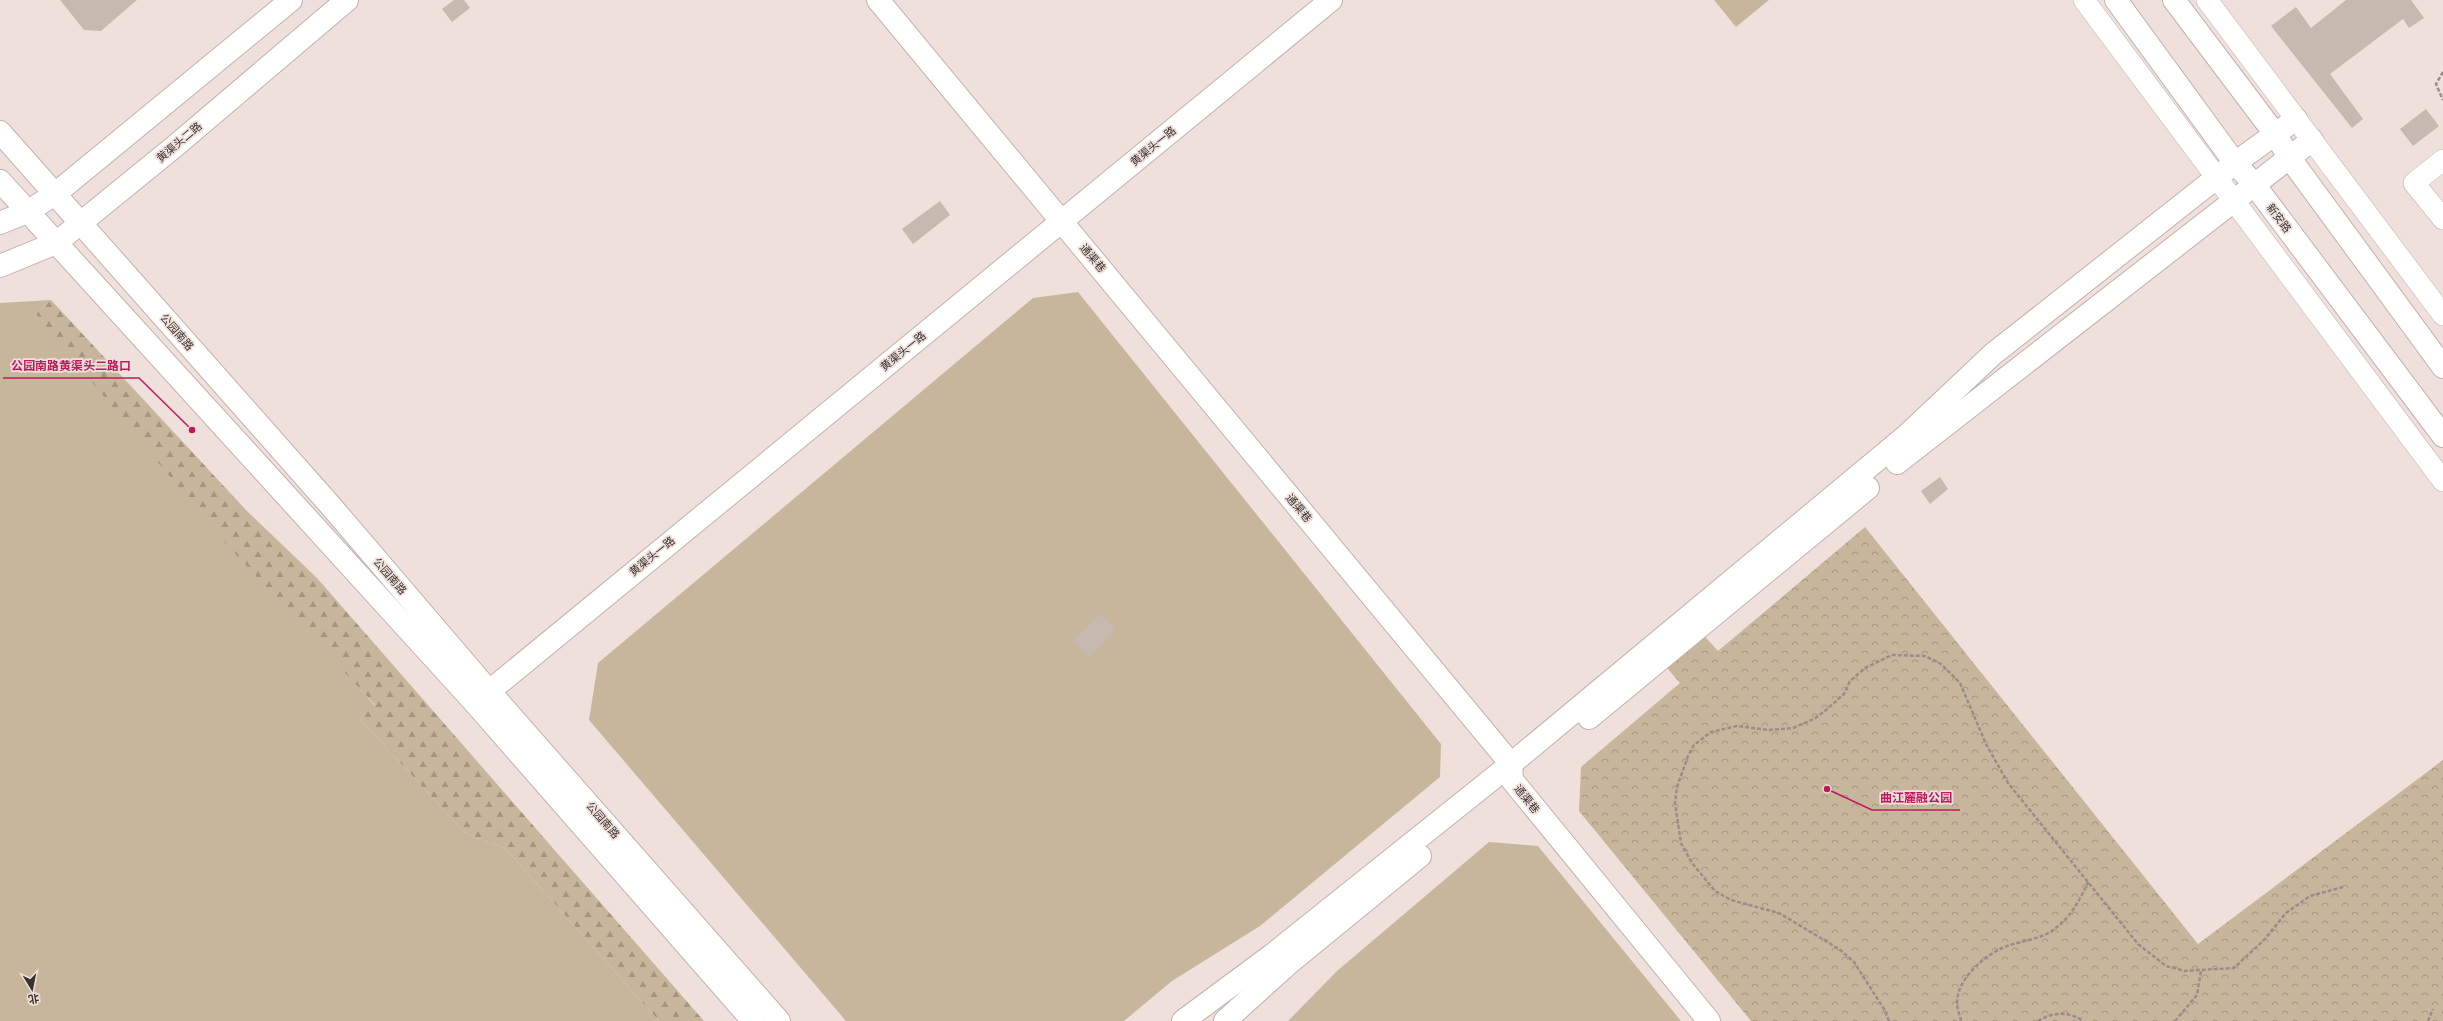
<svg xmlns="http://www.w3.org/2000/svg" width="2443" height="1021" font-family="'Work Sans','Noto Sans SC',sans-serif">
  <style>
    .green { fill: #c8b69c }
    .forest { fill: url(#forest-firs) }
    .park { fill: url(#park-crowns) }
    .building { fill: #c6b9b0 }
    .lines { fill: none; stroke-linecap: round; stroke-linejoin: round }
    .minor-casing { stroke: #c1b1ad; stroke-width: 22 }
    .tertiary-casing { stroke: #c1b1ad; stroke-width: 24 }
    .secondary-casing { stroke: #c1b1ad; stroke-width: 24 }
    .primary-casing { stroke: #c1b1ad; stroke-width: 24 }
    .path { stroke: #998d8a; stroke-width: 2.5; stroke-dasharray: 4 2; stroke-linecap: butt }
    .minor { stroke: #fff; stroke-width: 21 }
    .tertiary { stroke: #fff; stroke-width: 22 }
    .secondary { stroke: #fff; stroke-width: 22 }
    .primary { stroke: #fff; stroke-width: 22 }
    .labels { text-anchor: middle; stroke-width: 3.5; stroke-linejoin: round; paint-order: stroke }
    .street-label { font-size: 11px; fill: #383230; stroke: #f0e0db }
    .leader { fill: none; stroke: #c2185b; stroke-width: 1.5 }
    .callout-dot { fill: #c2185b; stroke: #f0e0db; stroke-width: 1.5 }
    .callout-label { font-size: 12px; text-anchor: middle; font-weight: bold; fill: #c2185b; stroke: #f0e0db; stroke-width: 3.5; stroke-linejoin: round; paint-order: stroke }
  </style>
  <defs>
    <pattern id="forest-firs" width="22" height="20" patternUnits="userSpaceOnUse"><rect width="22" height="20" fill="#c8b69c"/><path d="M5 1l3.5 6h-7zM16 11l3.5 6h-7z" fill="#a39580"/></pattern>
    <pattern id="park-crowns" width="20" height="18" patternUnits="userSpaceOnUse"><rect width="20" height="18" fill="#c8b69c"/><path d="M2 6a3 3 0 1 1 6 0M12 15a3 3 0 1 1 6 0" fill="none" stroke="#a39580"/></pattern>
  </defs>
  <rect width="100%" height="100%" fill="#f0e0db"/>
  <g class="green">
    <path d="M1714,0H1769L1736,27Z"/>
    <path d="M1078,292L1441,744L1440,777L1260,926L1172,981L1124,1021H846L589,720L598,663L1033,298Z"/>
    <path d="M51,300L36,314L375,706L360,719L465,833L505,848L659,1021H0V303Z"/>
    <path d="M1489,842L1538,846L1681,1021H1288L1337,971Z"/>
  </g>
  <path class="forest" d="M51,300L247,511L317,578L704,1021H659L505,848L465,833L360,719L375,705L217,534L36,314Z"/>
  <path class="park" d="M1865,527L2198,944L2443,760V1021H1751L1579,811L1581,767L1680,683L1661,661L1698,629L1718,651Z"/>
  <g class="building">
    <path d="M60,0H137L101,31L84,30Z"/>
    <path d="M454,0H464L470,8L452,22L442,9Z"/>
    <path d="M2346,0H2411L2424,18L2409,28L2403,19L2330,74L2363,119L2352,128L2271,26L2296,7L2311,28Z"/>
    <path d="M2426,109L2439,126L2413,146L2400,129Z"/>
    <path d="M940,201L950,215L913,244L902,229Z"/>
    <path d="M1940,477L1948,489L1930,504L1921,491Z"/>
    <path d="M1100,614L1116,629L1089,657L1073,641Z"/>
  </g>
  <g class="lines">
    <g class="minor-casing">
      <g id="minor">
        <path d="M2084,0L2443,481"/>
        <path d="M2207,0L2443,315"/>
        <path d="M2443,160L2414,183L2443,219"/>
      </g>
    </g>
    <g class="tertiary-casing">
      <g id="tertiary">
        <path d="M878,0L1511,764L1512,780L1709,1021"/>
        <path d="M1897,463L2312,140"/>
        <path d="M475,703L1331,0"/>
        <path d="M1589,718L1868,488"/>
        <path d="M1183,1021L1272,955L1511,764L1906,436L1993,354L2235,163L2296,119"/>
        <path d="M1225,1021L1288,964L1420,856"/>
      </g>
    </g>
    <g class="secondary-casing">
      <g id="secondary">
        <path d="M0,132L330,505L488,690L779,1021"/>
        <path d="M0,181L475,703L753,1021"/>
        <path d="M0,223L27,212L55,194L291,0"/>
        <path d="M0,266L56,243L174,147L347,0"/>
      </g>
    </g>
    <g class="primary-casing">
      <g id="primary">
        <path d="M2116,0L2235,163L2253,183L2443,436"/>
        <path d="M2174,0L2275,134L2289,157L2443,367"/>
      </g>
    </g>
    <g class="path">
      <path d="M2443,72L2436,84L2443,100"/>
      <path d="M1889,1021L1884,1009L1854,962L1839,949L1779,913L1731,900L1715,891L1692,863L1681,843L1675,803L1677,787L1688,756L1694,745L1711,732L1737,726L1768,730L1793,728L1814,719L1826,710L1844,694L1850,681L1865,668L1892,655L1925,656L1941,664L1960,683L1986,744L2008,783L2138,944L2166,966L2185,971L2234,968L2264,940L2286,913L2310,896L2343,887"/>
      <path d="M1961,1021C1960,1015 1957,1009 1957,1003C1957,977 1988,952 2010,945C2023,941 2038,939 2050,932C2069,920 2079,902 2088,882"/>
      <path d="M2038,1021C2052,1012 2069,1011 2083,1021"/>
      <path d="M2175,1021L2197,995L2201,971"/>
      <path d="M2428,1021L2433,1009"/>
    </g>
    <use href="#minor" class="minor"/>
    <use href="#tertiary" class="tertiary"/>
    <use href="#secondary" class="secondary"/>
    <use href="#primary" class="primary"/>
  </g>
  <g class="labels">
    <g class="street-label">
      <text transform="translate(179 142) rotate(-40)" y="4">黄渠头二路</text>
      <text transform="translate(1153 146) rotate(-39)" y="4">黄渠头一路</text>
      <text transform="translate(2279 218) rotate(53)" y="4">新安路</text>
      <text transform="translate(1093 258) rotate(50)" y="4">通渠巷</text>
      <text transform="translate(177 332) rotate(49)" y="4">公园南路</text>
      <text transform="translate(903 351) rotate(-39)" y="4">黄渠头一路</text>
      <text transform="translate(1299 508) rotate(50)" y="4">通渠巷</text>
      <text transform="translate(652 556) rotate(-39)" y="4">黄渠头一路</text>
      <text transform="translate(390 576) rotate(49)" y="4">公园南路</text>
      <text transform="translate(1527 799) rotate(51)" y="4">通渠巷</text>
      <text transform="translate(603 820) rotate(49)" y="4">公园南路</text>
    </g>
  </g>
  <path class="leader" d="M192 430L139 378H3M1827 789L1872 810H1960"/>
  <g class="callout-dot">
    <circle cx="192" cy="430" r="4"/>
    <circle cx="1827" cy="789" r="4"/>
  </g>
  <g class="callout-label">
    <text x="71" y="370">公园南路黄渠头二路口</text>
    <text x="1916" y="802">曲江麓融公园</text>
  </g>
  <g transform="translate(32 989) rotate(170)" stroke="#f0e0db" stroke-width="3" paint-order="stroke">
  <path d="M0-3L7 15L0 10L-7 15Z" fill="#383230"/>
  <text y="-6" font-size="11" font-weight="bold" text-anchor="middle" fill="#383230">北</text>
  </g>
</svg>
